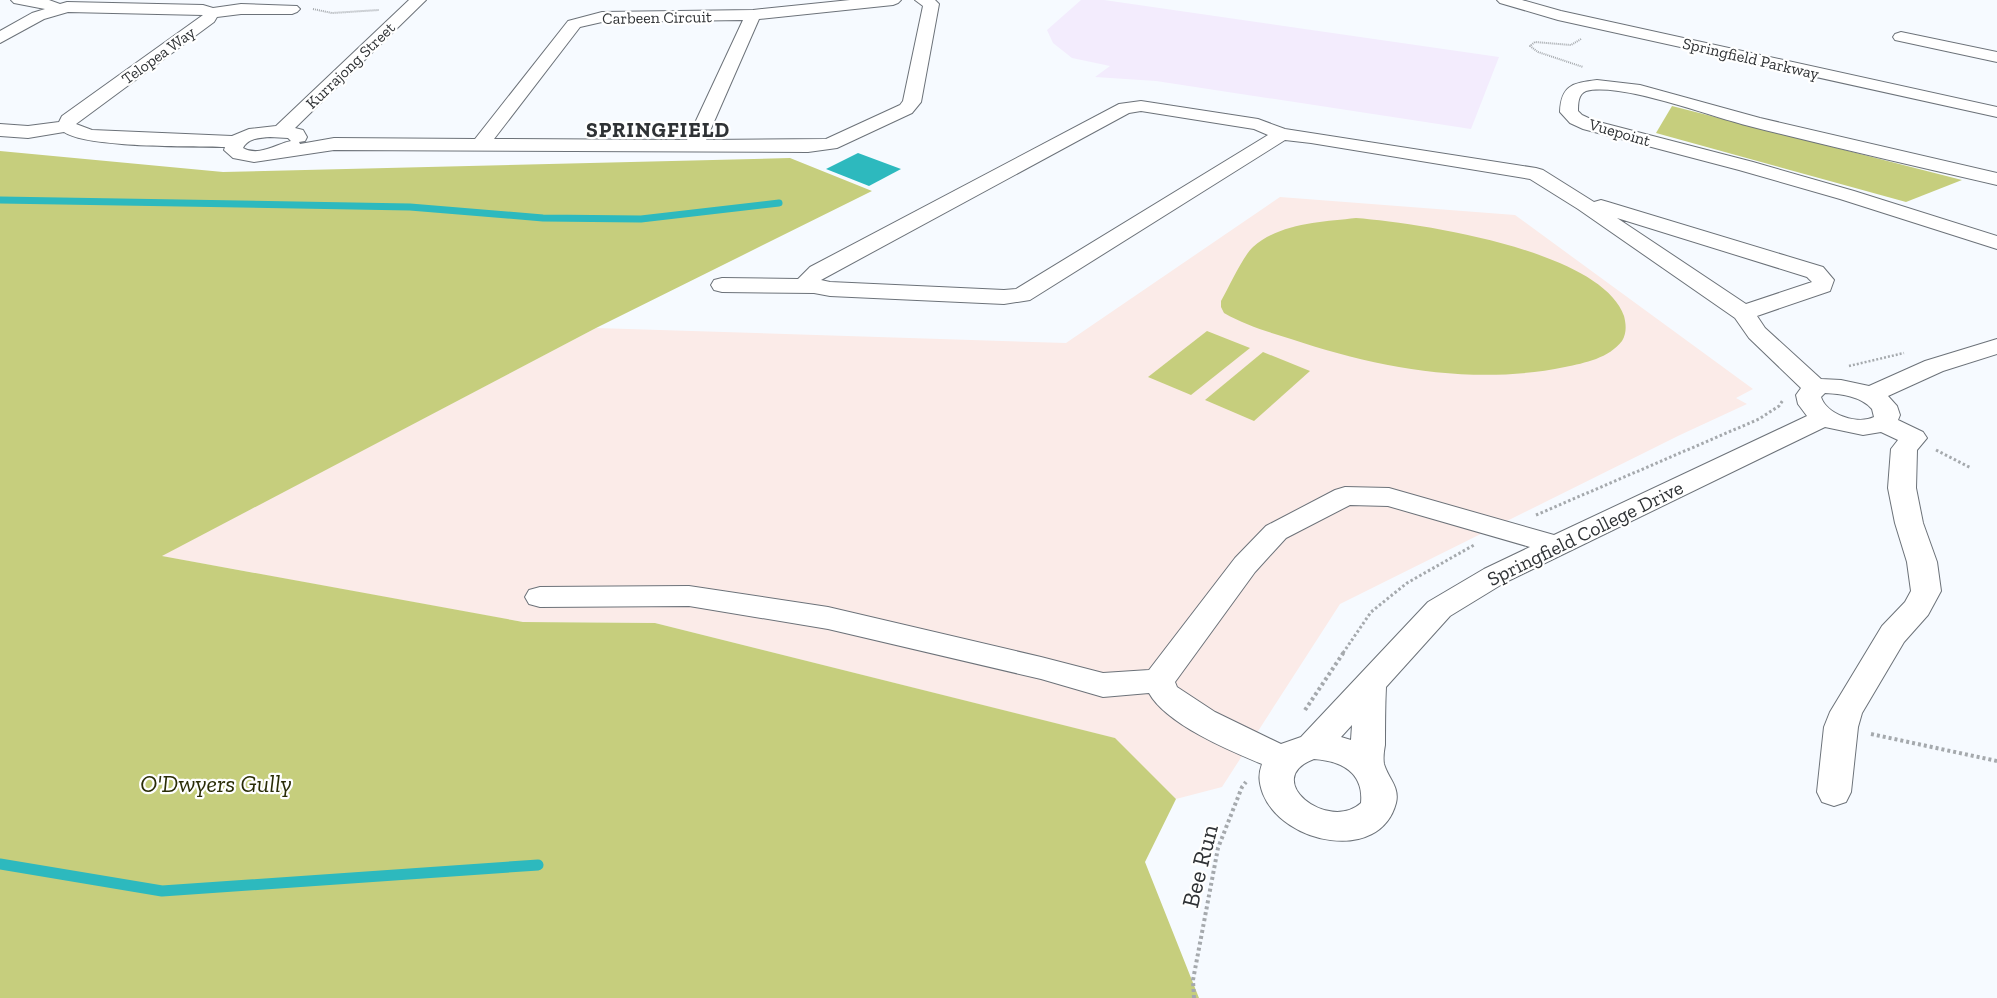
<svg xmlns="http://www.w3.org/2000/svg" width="1997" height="998" font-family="'Zilla Slab',serif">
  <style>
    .industrial { fill: #f3ecfd }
    .education { fill: #fbebe8 }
    .green { fill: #c6ce7d }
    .water { fill: #2db9be }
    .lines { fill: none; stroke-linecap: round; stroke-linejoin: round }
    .stream-far1 { stroke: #2db9be; stroke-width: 7 }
    .stream { stroke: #2db9be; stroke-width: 11 }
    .minor-casing { stroke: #6c7279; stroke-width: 2 }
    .major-casing { stroke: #6c7279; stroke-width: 2 }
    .path-far3 { stroke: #a5a9ad; stroke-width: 2; stroke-dasharray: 1 1; stroke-linecap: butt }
    .path-far2 { stroke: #a5a9ad; stroke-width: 2.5; stroke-dasharray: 2 2; stroke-linecap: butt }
    .path-far1 { stroke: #a5a9ad; stroke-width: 3; stroke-dasharray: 2.5 2.5; stroke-linecap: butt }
    .path { stroke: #a5a9ad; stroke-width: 4; stroke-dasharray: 3 3; stroke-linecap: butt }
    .minor { fill: #fff; fill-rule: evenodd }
    .major { fill: #fff; fill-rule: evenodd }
    .labels { text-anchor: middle; stroke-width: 4.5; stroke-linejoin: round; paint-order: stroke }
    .far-street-label { font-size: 16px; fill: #2f3235; stroke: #fff }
    .street-label { font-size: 20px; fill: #2f3235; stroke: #fff }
    .far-district-label { font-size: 21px; font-weight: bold; letter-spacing: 1px; fill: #2f3235; stroke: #fff }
    .near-park-label { font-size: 24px; font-style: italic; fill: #2a2d06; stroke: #fff }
    .near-street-label { font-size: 24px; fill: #2f3235; stroke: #fff }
  </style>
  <rect width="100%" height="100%" fill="#f6faff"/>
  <path class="industrial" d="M1081,0H1104L1499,57L1471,129L1156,81L1095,77L1110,66L1072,58L1053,43L1047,30Z"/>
  <path class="education" d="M1280,197L1515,215L1753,389L1736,398L1747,404L1680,435L1340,604L1222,787L1176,799L1114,738L655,623L523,622L161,556L596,328L1066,343Z"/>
  <g class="green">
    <path d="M1672,106L1962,180L1906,202L1656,133Z"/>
    <path d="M0,151L223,172L790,158L872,191L596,328L162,556L523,622L655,623L1115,738L1176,799L1145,862L1199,998H0Z"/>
    <path d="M1356,218C1419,223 1601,250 1624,316C1626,324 1627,333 1622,341C1609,358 1585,363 1565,367C1474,386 1377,368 1291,339C1268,332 1245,325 1224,313L1221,307V301C1229,287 1243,256 1253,247C1280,223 1322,222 1356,218Z"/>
    <path d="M1207,331L1250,348L1191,395L1148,377Z"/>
    <path d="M1263,352L1310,371L1254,421L1205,400Z"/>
  </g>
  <path class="water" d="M858,153L901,169L869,186L826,169Z"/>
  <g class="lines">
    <path class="stream-far1" d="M0,200L410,207L543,218L641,219L779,203"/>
    <path class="stream" d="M0,864L162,891L538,865"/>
    <g class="minor-casing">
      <g id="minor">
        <path d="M11,0H49L60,4L67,2L203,5L213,8L241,4L297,6L300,9L297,12L292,14H241L217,17L214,22L76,124L92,130L232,136L249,129L276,126L409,0H426L295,128L303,130L307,137L305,141L299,142L300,144L334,138L475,139L568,21L602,12L753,10L850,0H901L898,3L893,5L759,19L706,140L826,139L900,105L903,101L923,6L915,0H935L939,4L921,102L912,113L837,148L808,152L334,150L254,162L233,158L224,150L225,147C191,146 87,148 64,132L28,138L0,136V124L28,126L59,122L62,116L203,15L68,12L44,19L0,43V31L32,13L45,9L14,3ZM743,20L687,140L494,139L580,27L602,22ZM270,137L288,138L291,141C276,144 259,157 243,148C248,138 260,138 270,137Z"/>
        <path d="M1901,32L1997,52V62L1895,40L1893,37L1895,34Z"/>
        <path d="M1597,80L1640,85L1760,118L1997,173V185C1914,166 1831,147 1749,126C1712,117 1621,82 1586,91C1578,94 1578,104 1578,111L1582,115L1595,121L1753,162L1854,191L1997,236V249L1840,199L1739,170L1583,129L1570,123L1560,112C1561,85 1573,83 1597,80Z"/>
        <path d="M1141,101L1258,119L1285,129L1536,168L1543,170L1594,202L1601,200L1608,202L1823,267L1834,280L1830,291L1757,316L1765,328L1821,379L1841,380L1869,386L1925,361L1997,339V354L1943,371L1888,396L1897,406L1900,415L1898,420L1923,432L1927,438L1917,450L1916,488L1923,523L1937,562L1941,591L1928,615L1904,642L1862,713L1858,727L1851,792L1846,802L1834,806L1822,802L1817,792L1824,727L1830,712L1882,626L1905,602L1911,591L1907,562L1895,523L1888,488L1891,449L1898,440L1881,432L1863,435L1825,427L1504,583L1450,616L1386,687C1385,706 1385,726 1385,745C1384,750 1383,758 1384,764C1388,778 1400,787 1396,803C1380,864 1283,844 1263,794C1259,783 1258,775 1262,764C1230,751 1166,724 1149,693L1103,697L1041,679L828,629L689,606L540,607L529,604L525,597L529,590L540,587L689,586L828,607L1041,657L1103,673L1149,670L1235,558L1266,526L1335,490L1345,487L1389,488L1554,535L1807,416L1798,404L1796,395L1801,388L1749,338L1735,318L1578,209L1530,179L1311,143L1285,140L1030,300L1004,304L830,296L814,293L722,292L714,290L711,285L714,280L722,278L798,279L810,267L1119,104ZM1141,111L1254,129L1268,135L1016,289L1004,290L830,282L821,280L1129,113ZM1617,218L1807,277L1812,282L1746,304ZM1825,393C1841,394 1861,396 1872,409L1874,417C1858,425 1827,415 1821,397ZM1350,505L1388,506L1530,547L1484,569L1428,602L1301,737L1281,744L1215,712L1177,687L1175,682L1255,572L1286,538ZM1352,725L1351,740L1341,737ZM1314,759C1341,761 1364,772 1361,803C1328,833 1260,779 1314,759Z"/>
      </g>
    </g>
    <g class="major-casing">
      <path id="major" d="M1497,0H1522L1561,11L1997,107V117L1558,20L1500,3Z"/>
    </g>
    <g class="path-far3">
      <path d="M313,9L332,13L379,10"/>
      <path d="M1581,39L1571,45L1535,42L1530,46L1538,52L1583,67"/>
    </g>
    <path class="path-far2" d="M1849,366L1904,353"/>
    <g class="path-far1">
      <path d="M1936,450L1971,468"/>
      <path d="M1536,515L1759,419L1779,406L1783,400"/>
      <path d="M1343,653L1371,612L1407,583L1474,545"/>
    </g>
    <g class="path">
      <path d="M1305,710L1344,652"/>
      <path d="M1871,734L1997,761"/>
      <path d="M1194,998L1193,980L1218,848L1242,787L1246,782"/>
    </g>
    <use href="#minor" class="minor"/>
    <use href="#major" class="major"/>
  </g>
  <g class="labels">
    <g class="far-street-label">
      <text transform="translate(657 17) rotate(-1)" y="6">Carbeen Circuit</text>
      <text transform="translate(158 55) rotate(-36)" y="6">Telopea Way</text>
      <text transform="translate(1751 58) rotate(13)" y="6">Springfield Parkway</text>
      <text transform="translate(350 65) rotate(-44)" y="6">Kurrajong Street</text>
      <text transform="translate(1620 132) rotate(16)" y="6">Vuepoint</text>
    </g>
    <g class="street-label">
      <text transform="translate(1585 533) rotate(-26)" y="7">Springfield College Drive</text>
    </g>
    <g class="far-district-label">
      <text x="658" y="137">SPRINGFIELD</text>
    </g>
    <g class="near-park-label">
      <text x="216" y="792">O'Dwyers Gully</text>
    </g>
    <g class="near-street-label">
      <text transform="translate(1200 866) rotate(-76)" y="8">Bee Run</text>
    </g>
  </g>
</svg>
